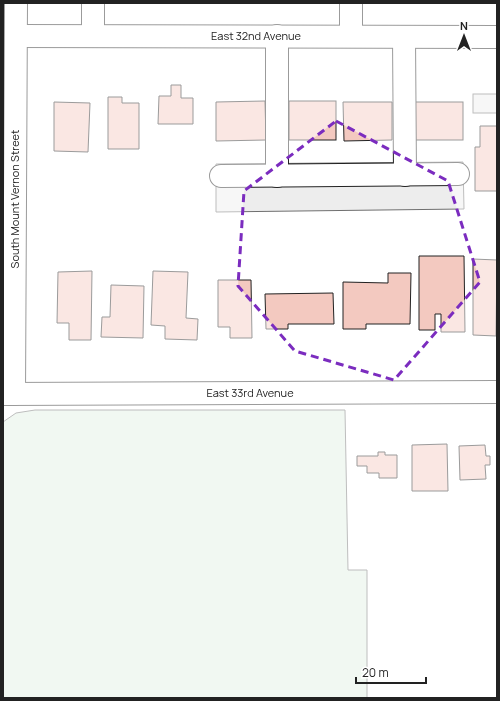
<svg xmlns="http://www.w3.org/2000/svg" width="500" height="701" font-family="Manrope,sans-serif">
  <style>
    .green { fill: #e0efe3; stroke: #6f6f6f }
    .parking { fill: #ededed; stroke: #6f6f6f }
    .building { fill: #f3c9c0; stroke: #222 }
    .lines { fill: none; stroke-linecap: round; stroke-linejoin: round }
    .minor-casing { stroke: #222; stroke-width: 24 }
    .minor { stroke: #fff; stroke-width: 22 }
    .marked { fill: none; stroke: #7b2cbf; stroke-width: 3; stroke-dasharray: 8 5; stroke-linejoin: round }
    .labels { text-anchor: middle; stroke-width: 3; stroke-linejoin: round; paint-order: stroke }
    .street-label { font-size: 11px; fill: #222; stroke: #fff }
  </style>
  <rect width="100%" height="100%" fill="#fff"/>
  <path class="green" d="M35,410H345L348,570H367V698H3V422L16,413Z"/>
  <g class="parking">
    <rect x="473" y="94" width="24" height="19"/>
    <path d="M463,162L464,209L216,212V164Z"/>
  </g>
  <g class="building">
    <path d="M171,85H181V98H193V124H158L159,96H171Z"/>
    <path d="M108,97H122V103H139V149H108Z"/>
    <path d="M265,101L266,140L216,141V102Z"/>
    <rect x="289" y="101" width="47" height="39"/>
    <path d="M54,102L90,103L88,152L54,151Z"/>
    <path d="M343,102H392V140L344,141Z"/>
    <rect x="415" y="102" width="48" height="38"/>
    <path d="M480,126H497V191H475V147H480Z"/>
    <path d="M419,256H464L465,332H441V314H435V330H419Z"/>
    <path d="M473,259L497,260L496,336L473,335Z"/>
    <path d="M92,271L91,340H69V323H57L58,272Z"/>
    <path d="M153,271L188,272L186,318L198,319L197,340L165,339V326L151,325Z"/>
    <path d="M388,273H411L410,324H366V329H343V282L388,283Z"/>
    <path d="M218,280H251L252,338H230V327H218Z"/>
    <path d="M111,285L144,286L143,338L101,337L102,317H110Z"/>
    <path d="M333,293L334,324H288V329H266L265,294Z"/>
    <path d="M447,444L448,491H412V445Z"/>
    <path d="M485,445L486,456H490V465H485L486,479L460,480L459,446Z"/>
    <path d="M378,452H385V455H397V478H379V473H367V466H357V456H378Z"/>
  </g>
  <g class="lines">
    <g class="minor-casing">
      <g id="minor">
        <path d="M93,3V36"/>
        <path d="M351,3V36"/>
        <path d="M16,36L497,37"/>
        <path d="M277,36V176"/>
        <path d="M404,37L405,175"/>
        <path d="M221,176L458,174"/>
        <path d="M3,394L497,392"/>
        <path d="M14,394L16,3"/>
      </g>
    </g>
    <use href="#minor" class="minor"/>
  </g>
  <path d="M0 0H500V701H0ZM336,121L448,181L480,282L394,380L295,351L238,286L244,191Z" fill="#fff" fill-opacity=".55" fill-rule="evenodd"/>
  <path class="marked" d="M336,121L448,181L480,282L394,380L295,351L238,286L244,191Z"/>
  <g class="labels">
    <g class="street-label">
      <text x="256" y="40">East 32nd Avenue</text>
      <text transform="translate(15 199) rotate(-90)" y="4">South Mount Vernon Street</text>
      <text x="250" y="397">East 33rd Avenue</text>
    </g>
  </g>
  <rect width="500" height="701" fill="none" stroke="#222222" stroke-width="8"/>
  <g transform="translate(464 36)" stroke="#ffffff" stroke-width="3" paint-order="stroke">
  <path d="M0-3L7 15L0 10L-7 15Z" fill="#222222"/>
  <text y="-6" font-size="11" font-weight="bold" text-anchor="middle" fill="#222222">N</text>
  </g>
  <path d="M356 677v6h70v-6" fill="none" stroke="#222222" stroke-width="2"/>
  <text x="362" y="677" font-size="12" fill="#222222" stroke="#ffffff" stroke-width="3" paint-order="stroke">20 m</text>
</svg>
